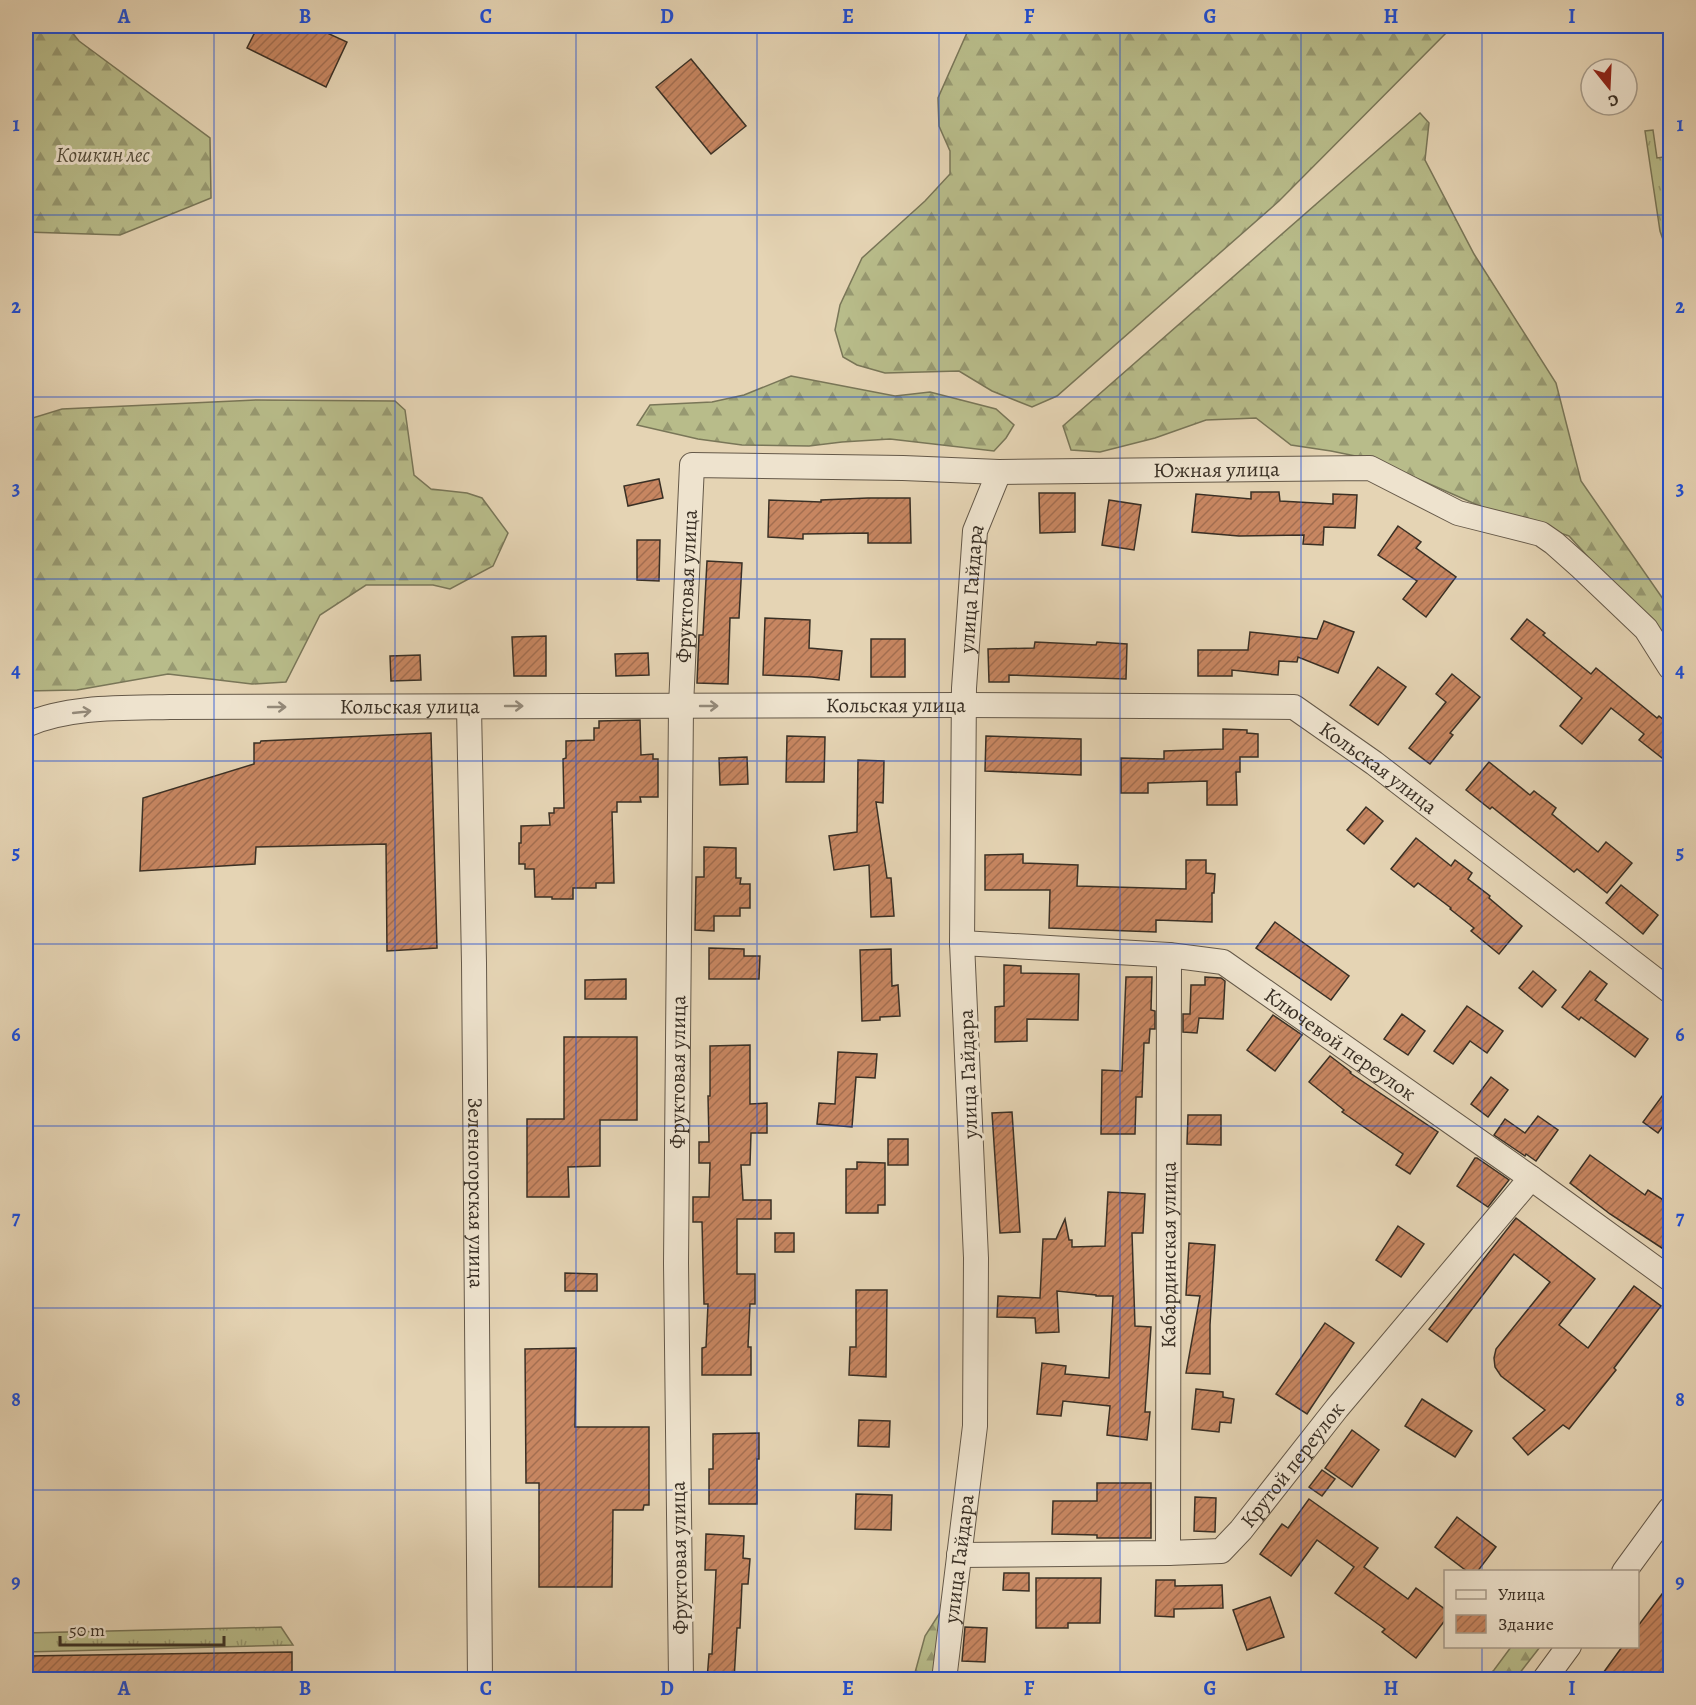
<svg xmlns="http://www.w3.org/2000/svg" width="1696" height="1705" font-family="Alegreya,serif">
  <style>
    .grass { fill: url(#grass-tufts); stroke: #797658; stroke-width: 1.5 }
    .forest { fill: url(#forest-firs); stroke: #797658; stroke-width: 1.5 }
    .building { fill: url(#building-hatch); stroke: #3a3025; stroke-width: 1.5 }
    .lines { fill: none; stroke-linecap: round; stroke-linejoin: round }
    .street-casing { stroke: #655949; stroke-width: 26 }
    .street { stroke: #eee3ce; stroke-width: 24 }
    .oneway { stroke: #948a7a }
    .grid { fill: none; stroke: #1d4ed8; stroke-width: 1.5; stroke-opacity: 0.55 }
    .labels { text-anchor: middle; stroke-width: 6; stroke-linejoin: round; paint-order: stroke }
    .park-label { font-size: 21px; font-style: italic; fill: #534c39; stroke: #eee3ce }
    .street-label { font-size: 21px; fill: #3a3025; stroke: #eee3ce }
    .neatline { fill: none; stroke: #1d4ed8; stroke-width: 2 }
    .grid-label { font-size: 20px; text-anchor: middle; font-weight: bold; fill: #1d4ed8 }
  </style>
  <defs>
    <pattern id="grass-tufts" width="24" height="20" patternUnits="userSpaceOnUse" patternTransform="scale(1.5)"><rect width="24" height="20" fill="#b8bc8a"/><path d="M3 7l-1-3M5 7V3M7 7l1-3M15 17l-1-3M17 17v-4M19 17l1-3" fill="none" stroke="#979971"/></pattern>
    <pattern id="forest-firs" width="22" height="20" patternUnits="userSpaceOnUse" patternTransform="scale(1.5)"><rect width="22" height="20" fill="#b8bc8a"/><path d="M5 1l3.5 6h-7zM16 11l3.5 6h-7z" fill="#979971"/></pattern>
    <pattern id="building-hatch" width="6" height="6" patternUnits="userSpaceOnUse" patternTransform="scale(1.5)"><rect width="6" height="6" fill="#c78661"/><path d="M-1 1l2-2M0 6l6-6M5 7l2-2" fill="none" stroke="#a36e50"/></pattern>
  </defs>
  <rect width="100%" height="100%" fill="#e5d4b4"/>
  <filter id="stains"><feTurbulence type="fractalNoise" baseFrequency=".00333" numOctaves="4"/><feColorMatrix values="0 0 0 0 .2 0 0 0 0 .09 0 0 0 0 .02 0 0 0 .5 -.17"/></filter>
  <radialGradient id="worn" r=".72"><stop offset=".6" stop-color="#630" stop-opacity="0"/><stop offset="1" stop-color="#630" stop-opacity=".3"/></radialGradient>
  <g class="grass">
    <path d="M1653,130L1657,158L1670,156V247L1666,248L1660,231L1645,131Z"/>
    <path d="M281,1627L293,1645L26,1652V1633Z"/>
  </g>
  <g class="forest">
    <path d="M26,26H67L79,41L210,138L211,198L120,235L26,232Z"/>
    <path d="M970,26H1453L1279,201L1057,396L1032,407L992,391L959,371L885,373L857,365L843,357L835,330L840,305L862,258L925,201L950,174V151L939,126L938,98Z"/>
    <path d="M1420,113L1429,123L1425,160L1474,254L1556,383L1581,481L1670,609V644H1667L1569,536L1482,507L1375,460L1331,451L1291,445L1256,418L1206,420L1155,438L1100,452L1071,450L1063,426Z"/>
    <path d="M791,376L895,396L930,392L996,409L1014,425L1006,438L994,451L890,439L842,442L809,446L742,445L698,439L637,425L650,405L712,402L744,395Z"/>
    <path d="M256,400L395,401L405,410L414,475L431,489L467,493L482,498L508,533L493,566L450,589L433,585H366L320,615L286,682L252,684L168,674L77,690L26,691V420L62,409Z"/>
    <path d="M943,1608L934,1679L913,1680L925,1636Z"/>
    <path d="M1511,1647H1540L1515,1679H1485L1494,1670Z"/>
  </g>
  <g class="building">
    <path d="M258,26H312L347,42L326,87L247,48Z"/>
    <path d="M691,59L746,126L711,154L656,87Z"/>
    <path d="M659,479L663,498L628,506L624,486Z"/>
    <path d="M1251,492H1279L1280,501L1333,504V494L1357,495L1355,528L1324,527L1323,545L1303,544L1304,535L1239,536L1192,532L1196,494L1251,499Z"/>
    <path d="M1039,493H1075V532L1040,533Z"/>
    <path d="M868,498H910L911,543H868V533L803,534V539L768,537L769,500L821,502V500Z"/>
    <path d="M1109,500L1141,505L1134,550L1102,545Z"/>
    <path d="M1398,526L1421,542L1416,548L1456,577L1426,617L1403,599L1417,581L1378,555Z"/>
    <path d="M637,540H660L659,581L637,580Z"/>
    <path d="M707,561L742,563L739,618H730L728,684L697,683L699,635H703Z"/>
    <path d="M765,618L810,620L809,648L842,651L839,680L812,677L763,675Z"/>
    <path d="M1527,619L1545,633L1543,635L1591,674L1596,668L1657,718L1659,716L1671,726V765L1639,740L1644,734L1611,708L1582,744L1560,726L1582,698L1511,639Z"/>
    <path d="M1324,621L1354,632L1338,673L1298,657L1297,662L1279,661L1278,675L1232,670V676H1198V650H1248L1250,632L1317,639Z"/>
    <path d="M546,636V676H514L512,637Z"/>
    <rect x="871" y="639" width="34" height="38"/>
    <path d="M1035,642L1096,645L1097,642L1127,644L1126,679L1009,675V682H989L988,649L1034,648Z"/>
    <path d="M648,653L649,675L616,676L615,654Z"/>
    <path d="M420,655L421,680L391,681L390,656Z"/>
    <path d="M1378,667L1406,687L1378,725L1350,705Z"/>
    <path d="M1452,674L1480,697L1450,733L1453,735L1430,764L1409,748L1446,702L1436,694Z"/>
    <path d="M640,720L641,755L653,754V759H658V797H640L641,802H617V812H612L614,883H596V888H573V899H552V897H535L534,869H525V864H519V843H521V826L550,825L549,813H554V808H564L563,759L566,758V741L594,740V728H599V721Z"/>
    <path d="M1223,729L1247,730V733L1258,734V757H1240V772H1236L1237,805H1207V781L1148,783V793H1121V758L1164,759V751L1223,749Z"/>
    <path d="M431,733L437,948L387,951L386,844L256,847L255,864L140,871L143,798L254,764V743H260L261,741Z"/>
    <path d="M787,736L825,737L824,782H786Z"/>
    <path d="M986,736L1081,739V775L985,771Z"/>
    <path d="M747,757L748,784L720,785L719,758Z"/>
    <path d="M858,760L884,761L883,803L876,802L887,878H891L894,916L871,917L869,865L834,870L829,836L857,832Z"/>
    <path d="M1489,762L1530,795L1534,791L1556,808L1552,814L1598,852L1606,842L1632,863L1607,893L1577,869L1574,872L1492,807L1490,809L1466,790Z"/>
    <path d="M1366,807L1383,821L1364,844L1347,830Z"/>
    <path d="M1416,838L1451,866L1455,860L1472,873L1468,879L1490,896L1489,898L1522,926L1499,954L1471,931L1474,928L1450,909L1451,908L1418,883L1414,887L1391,869Z"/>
    <path d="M704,847L736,848V878H741L740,884H750V908H740V916H714V931L695,930L696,877H704Z"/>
    <path d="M1023,854V863L1078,865L1077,886L1186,889V860H1206V873L1215,874L1214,893H1212V922L1156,920V932L1049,928L1050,890H985V855Z"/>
    <path d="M1621,885L1658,915L1643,934L1606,903Z"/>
    <path d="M1275,922L1349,976L1331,1000L1256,948Z"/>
    <path d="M709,948L744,949V956H760L759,979H709Z"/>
    <path d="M891,949L892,986L898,985L900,1016L880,1017V1020L862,1021L860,950Z"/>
    <path d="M1004,965L1021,966V973L1079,974L1078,1020L1027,1019V1041L995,1042V1007L1004,1006Z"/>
    <path d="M1533,971L1556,990L1542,1007L1519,988Z"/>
    <path d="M1590,971L1607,984L1595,1000L1648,1039L1635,1057L1581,1017L1579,1020L1562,1007Z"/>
    <path d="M1126,977H1152L1151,1010L1155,1011V1029H1150L1149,1043H1144L1142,1097H1136L1135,1134H1101L1102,1070L1122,1071Z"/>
    <path d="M1205,977L1221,978L1225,981L1223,1019L1199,1018L1197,1033L1183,1032V1014H1190L1191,985H1205Z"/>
    <path d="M626,979V999H585V980Z"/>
    <path d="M1467,1006L1503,1031L1487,1053L1470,1041L1453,1064L1434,1051Z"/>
    <path d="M1402,1014L1425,1031L1408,1055L1384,1039Z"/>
    <path d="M1273,1015L1302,1035L1275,1071L1247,1050Z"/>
    <path d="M564,1037H637V1120H600V1166L568,1167L569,1197H527V1119H564Z"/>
    <path d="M750,1045V1104L767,1103V1133H751L750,1165H741L743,1200H771V1219H737V1274H755V1304H750L748,1347H751V1375H702V1348L706,1347L708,1304H704L702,1222H693V1197H709L710,1163H699V1142H709L708,1096H710V1046Z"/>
    <path d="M838,1052L877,1054L875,1078L856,1077L852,1127L817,1124L819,1103L835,1104Z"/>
    <path d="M1330,1056L1351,1072L1350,1073L1438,1132L1410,1174L1396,1165L1403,1154L1342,1112L1344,1110L1309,1082Z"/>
    <path d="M1491,1077L1508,1090L1488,1117L1471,1104Z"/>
    <path d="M1671,1084V1115L1658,1133L1643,1122Z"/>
    <path d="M1012,1112L1020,1232L1000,1233L992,1113Z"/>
    <path d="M1188,1115H1221V1145L1187,1144Z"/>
    <path d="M1538,1116L1558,1130L1536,1161L1526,1154L1525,1156L1494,1135L1505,1119L1525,1133Z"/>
    <rect x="888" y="1139" width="20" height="26"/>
    <path d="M1590,1155L1645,1195L1648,1190L1671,1205V1254L1610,1214L1570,1183Z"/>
    <path d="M1475,1158H1477L1509,1180L1488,1207L1457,1186Z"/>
    <path d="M857,1162L885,1163V1205H878V1213H846V1169H857Z"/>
    <path d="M1108,1192L1145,1194L1143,1233H1132L1135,1326L1151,1327L1145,1412H1150L1147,1440L1107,1435L1110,1406L1063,1401L1061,1416L1037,1414L1042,1363L1066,1366L1065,1374L1109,1378L1113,1296H1096V1295L1057,1291L1059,1332L1036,1333L1035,1318L997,1317L998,1296L1040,1298L1043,1239H1056L1065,1219L1069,1240H1072V1247L1105,1246Z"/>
    <path d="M1516,1218L1595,1279L1559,1325L1588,1348L1634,1286L1661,1306L1614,1368L1616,1370L1569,1429L1563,1425L1528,1455L1513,1438L1545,1410L1501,1376L1495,1367L1494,1358L1496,1349L1550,1282L1514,1254L1447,1342L1429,1329Z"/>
    <path d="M1398,1226L1424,1244L1401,1277L1376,1260Z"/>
    <rect x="775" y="1233" width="19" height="19"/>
    <path d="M1189,1243L1215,1245L1210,1325V1374L1186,1373L1200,1296L1186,1295Z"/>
    <path d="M565,1273L597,1274V1291H565Z"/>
    <path d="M856,1290H887L886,1377L849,1375L850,1347H856Z"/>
    <path d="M1325,1323L1354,1343L1307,1414L1276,1394Z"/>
    <path d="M576,1348L575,1427H649V1505H644L643,1510H613L612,1587H539V1483H526L525,1349Z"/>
    <path d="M1196,1389L1223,1392V1397L1234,1399L1231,1423L1220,1422L1219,1432L1192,1429Z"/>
    <path d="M1422,1399L1472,1431L1455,1457L1405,1426Z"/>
    <path d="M859,1420L890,1421L889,1447L858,1446Z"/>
    <path d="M1352,1430L1379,1450L1352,1487L1325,1468Z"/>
    <path d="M759,1433V1459H757V1504H709V1469H713V1434Z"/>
    <path d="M1322,1470L1335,1479L1322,1496L1309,1487Z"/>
    <path d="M1097,1483H1151V1538H1097V1535L1052,1534L1053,1501H1097Z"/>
    <path d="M856,1494L892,1495L891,1530L855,1529Z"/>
    <path d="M1195,1497L1216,1498L1215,1532L1194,1531Z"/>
    <path d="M1309,1499L1378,1548L1364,1567L1408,1599L1416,1588L1446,1610V1619L1416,1658L1382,1632L1385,1629L1335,1593L1354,1567L1317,1540L1291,1576L1260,1554L1282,1524L1288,1528Z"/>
    <path d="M1457,1517L1496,1547L1477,1572H1468L1435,1547Z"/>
    <path d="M706,1534L744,1536L743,1558L750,1559L748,1584H742L740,1628H737L734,1680H707L709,1654H712L716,1570H705Z"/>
    <path d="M1004,1573H1029V1591L1003,1590Z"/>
    <path d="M1036,1578H1101L1100,1623H1068V1628H1036Z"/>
    <path d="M1156,1580H1175V1586L1222,1585L1223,1608L1174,1609V1617L1155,1616Z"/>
    <path d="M1671,1582V1680H1598L1622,1647H1638V1626Z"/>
    <path d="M1270,1597L1284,1637L1247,1650L1233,1610Z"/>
    <path d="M965,1627L987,1628L985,1662L962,1661Z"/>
    <path d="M292,1652V1680H26V1656Z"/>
  </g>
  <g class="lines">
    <g class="street-casing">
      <g id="street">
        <path id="s1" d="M469,707L474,963L480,1680"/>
        <path id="s2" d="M26,725C68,706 124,708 170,707L963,705L1294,707L1374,763L1670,991"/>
        <path id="s3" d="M962,943L1169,955L1223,962L1531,1178L1670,1279"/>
        <path id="s4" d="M1168,1553L1169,955"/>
        <path id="s5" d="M959,1555L1168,1553L1221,1551L1241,1530L1337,1408L1531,1178"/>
        <path d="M1624,1572L1670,1509"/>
        <path id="s6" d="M681,1680L676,1263L681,706L692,465L903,468L999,472L1370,468L1458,513L1541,534L1554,543L1581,567L1646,629L1670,667"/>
        <path id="s7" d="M944,1680L975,1426L976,1258L962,943L964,688L975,531L999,472"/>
        <path d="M1544,1680L1569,1646"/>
      </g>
    </g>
    <use href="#street" class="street"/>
  </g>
  <defs><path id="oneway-shaft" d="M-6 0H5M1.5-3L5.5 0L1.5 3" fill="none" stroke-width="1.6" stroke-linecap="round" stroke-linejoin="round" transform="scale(1.5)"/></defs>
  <g class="oneway">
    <use href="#oneway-shaft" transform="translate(514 706)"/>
    <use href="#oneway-shaft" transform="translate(709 706)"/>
    <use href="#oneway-shaft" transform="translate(277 707)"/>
    <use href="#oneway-shaft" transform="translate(82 712) rotate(-6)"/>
  </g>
  <path class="grid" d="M214,26V1680M395,26V1680M576,26V1680M757,26V1680M939,26V1680M1120,26V1680M1301,26V1680M1482,26V1572M26,215H1670M26,397H1670M26,579H1670M26,761H1670M26,944H1670M26,1126H1670M26,1308H1670M26,1490H1670M1482,1646V1680"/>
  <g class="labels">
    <g class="park-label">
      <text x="103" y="162">Кошкин лес</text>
    </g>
    <g class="street-label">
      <text dy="7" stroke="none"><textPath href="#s6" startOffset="1740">Южная улица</textPath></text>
      <text dy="7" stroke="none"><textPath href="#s6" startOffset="1094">Фруктовая улица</textPath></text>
      <text dy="7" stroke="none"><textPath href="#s7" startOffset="1094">улица Гайдара</textPath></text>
      <text dy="7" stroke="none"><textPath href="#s2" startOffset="872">Кольская улица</textPath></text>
      <text dy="7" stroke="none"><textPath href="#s2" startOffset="386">Кольская улица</textPath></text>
      <text dy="7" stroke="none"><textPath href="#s2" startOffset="1374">Кольская улица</textPath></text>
      <text dy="7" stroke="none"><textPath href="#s3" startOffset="405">Ключевой переулок</textPath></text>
      <text dy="7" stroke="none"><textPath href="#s6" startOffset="608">Фруктовая улица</textPath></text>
      <text transform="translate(968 1074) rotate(-92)" y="7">улица Гайдара</text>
      <text dy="7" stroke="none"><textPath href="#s1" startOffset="486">Зеленогорская улица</textPath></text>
      <text dy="7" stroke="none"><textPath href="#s4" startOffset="298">Кабардинская улица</textPath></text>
      <text dy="7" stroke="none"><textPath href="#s5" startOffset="374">Крутой переулок</textPath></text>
      <text transform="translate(679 1558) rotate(-91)" y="7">Фруктовая улица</text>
      <text dy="7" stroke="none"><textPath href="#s7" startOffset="122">улица Гайдара</textPath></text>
    </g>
  </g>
  <rect width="1696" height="1705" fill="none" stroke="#e5d4b4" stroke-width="66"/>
  <rect x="1444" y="1570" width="195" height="78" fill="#eee3ce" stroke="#a69b8a" stroke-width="1.5"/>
  <rect x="1456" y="1590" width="30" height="9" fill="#eee3ce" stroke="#a69b8a" stroke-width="1.5"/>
  <text x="1498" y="1600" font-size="18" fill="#3a3025">Улица</text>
  <rect x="1456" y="1615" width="30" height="18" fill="url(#building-hatch)" stroke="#a69b8a" stroke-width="1.5"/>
  <text x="1498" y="1630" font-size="18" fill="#3a3025">Здание</text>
  <g transform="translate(1609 87) rotate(162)"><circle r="28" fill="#eee3ce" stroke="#a69b8a" stroke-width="1.5"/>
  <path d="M0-4.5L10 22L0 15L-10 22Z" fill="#8f2418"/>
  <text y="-9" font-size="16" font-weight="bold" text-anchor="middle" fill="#3a3025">С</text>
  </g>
  <path d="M60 1636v9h164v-9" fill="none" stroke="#3a3025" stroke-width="3"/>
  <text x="69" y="1636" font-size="18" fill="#3a3025" stroke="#eee3ce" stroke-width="4.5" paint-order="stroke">50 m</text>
  <rect x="33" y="33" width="1630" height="1639" class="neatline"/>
  <g class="grid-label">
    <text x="124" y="23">A</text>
    <text x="305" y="23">B</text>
    <text x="486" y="23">C</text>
    <text x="667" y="23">D</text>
    <text x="848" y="23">E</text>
    <text x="1029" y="23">F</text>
    <text x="1210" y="23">G</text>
    <text x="1391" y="23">H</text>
    <text x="1572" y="23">I</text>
    <text x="16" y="131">1</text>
    <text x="1680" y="131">1</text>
    <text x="16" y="313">2</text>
    <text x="1680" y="313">2</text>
    <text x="16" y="495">3</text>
    <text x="1680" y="495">3</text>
    <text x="16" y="677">4</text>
    <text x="1680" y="677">4</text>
    <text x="16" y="859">5</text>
    <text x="1680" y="859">5</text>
    <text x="16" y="1041">6</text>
    <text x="1680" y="1041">6</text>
    <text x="16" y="1224">7</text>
    <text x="1680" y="1224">7</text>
    <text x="16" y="1406">8</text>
    <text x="1680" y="1406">8</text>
    <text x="16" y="1588">9</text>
    <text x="1680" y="1588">9</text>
    <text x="124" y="1695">A</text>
    <text x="305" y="1695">B</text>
    <text x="486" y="1695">C</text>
    <text x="667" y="1695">D</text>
    <text x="848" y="1695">E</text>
    <text x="1029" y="1695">F</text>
    <text x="1210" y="1695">G</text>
    <text x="1391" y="1695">H</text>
    <text x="1572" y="1695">I</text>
  </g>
  <rect width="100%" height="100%" filter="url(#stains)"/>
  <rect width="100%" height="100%" fill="url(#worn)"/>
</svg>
